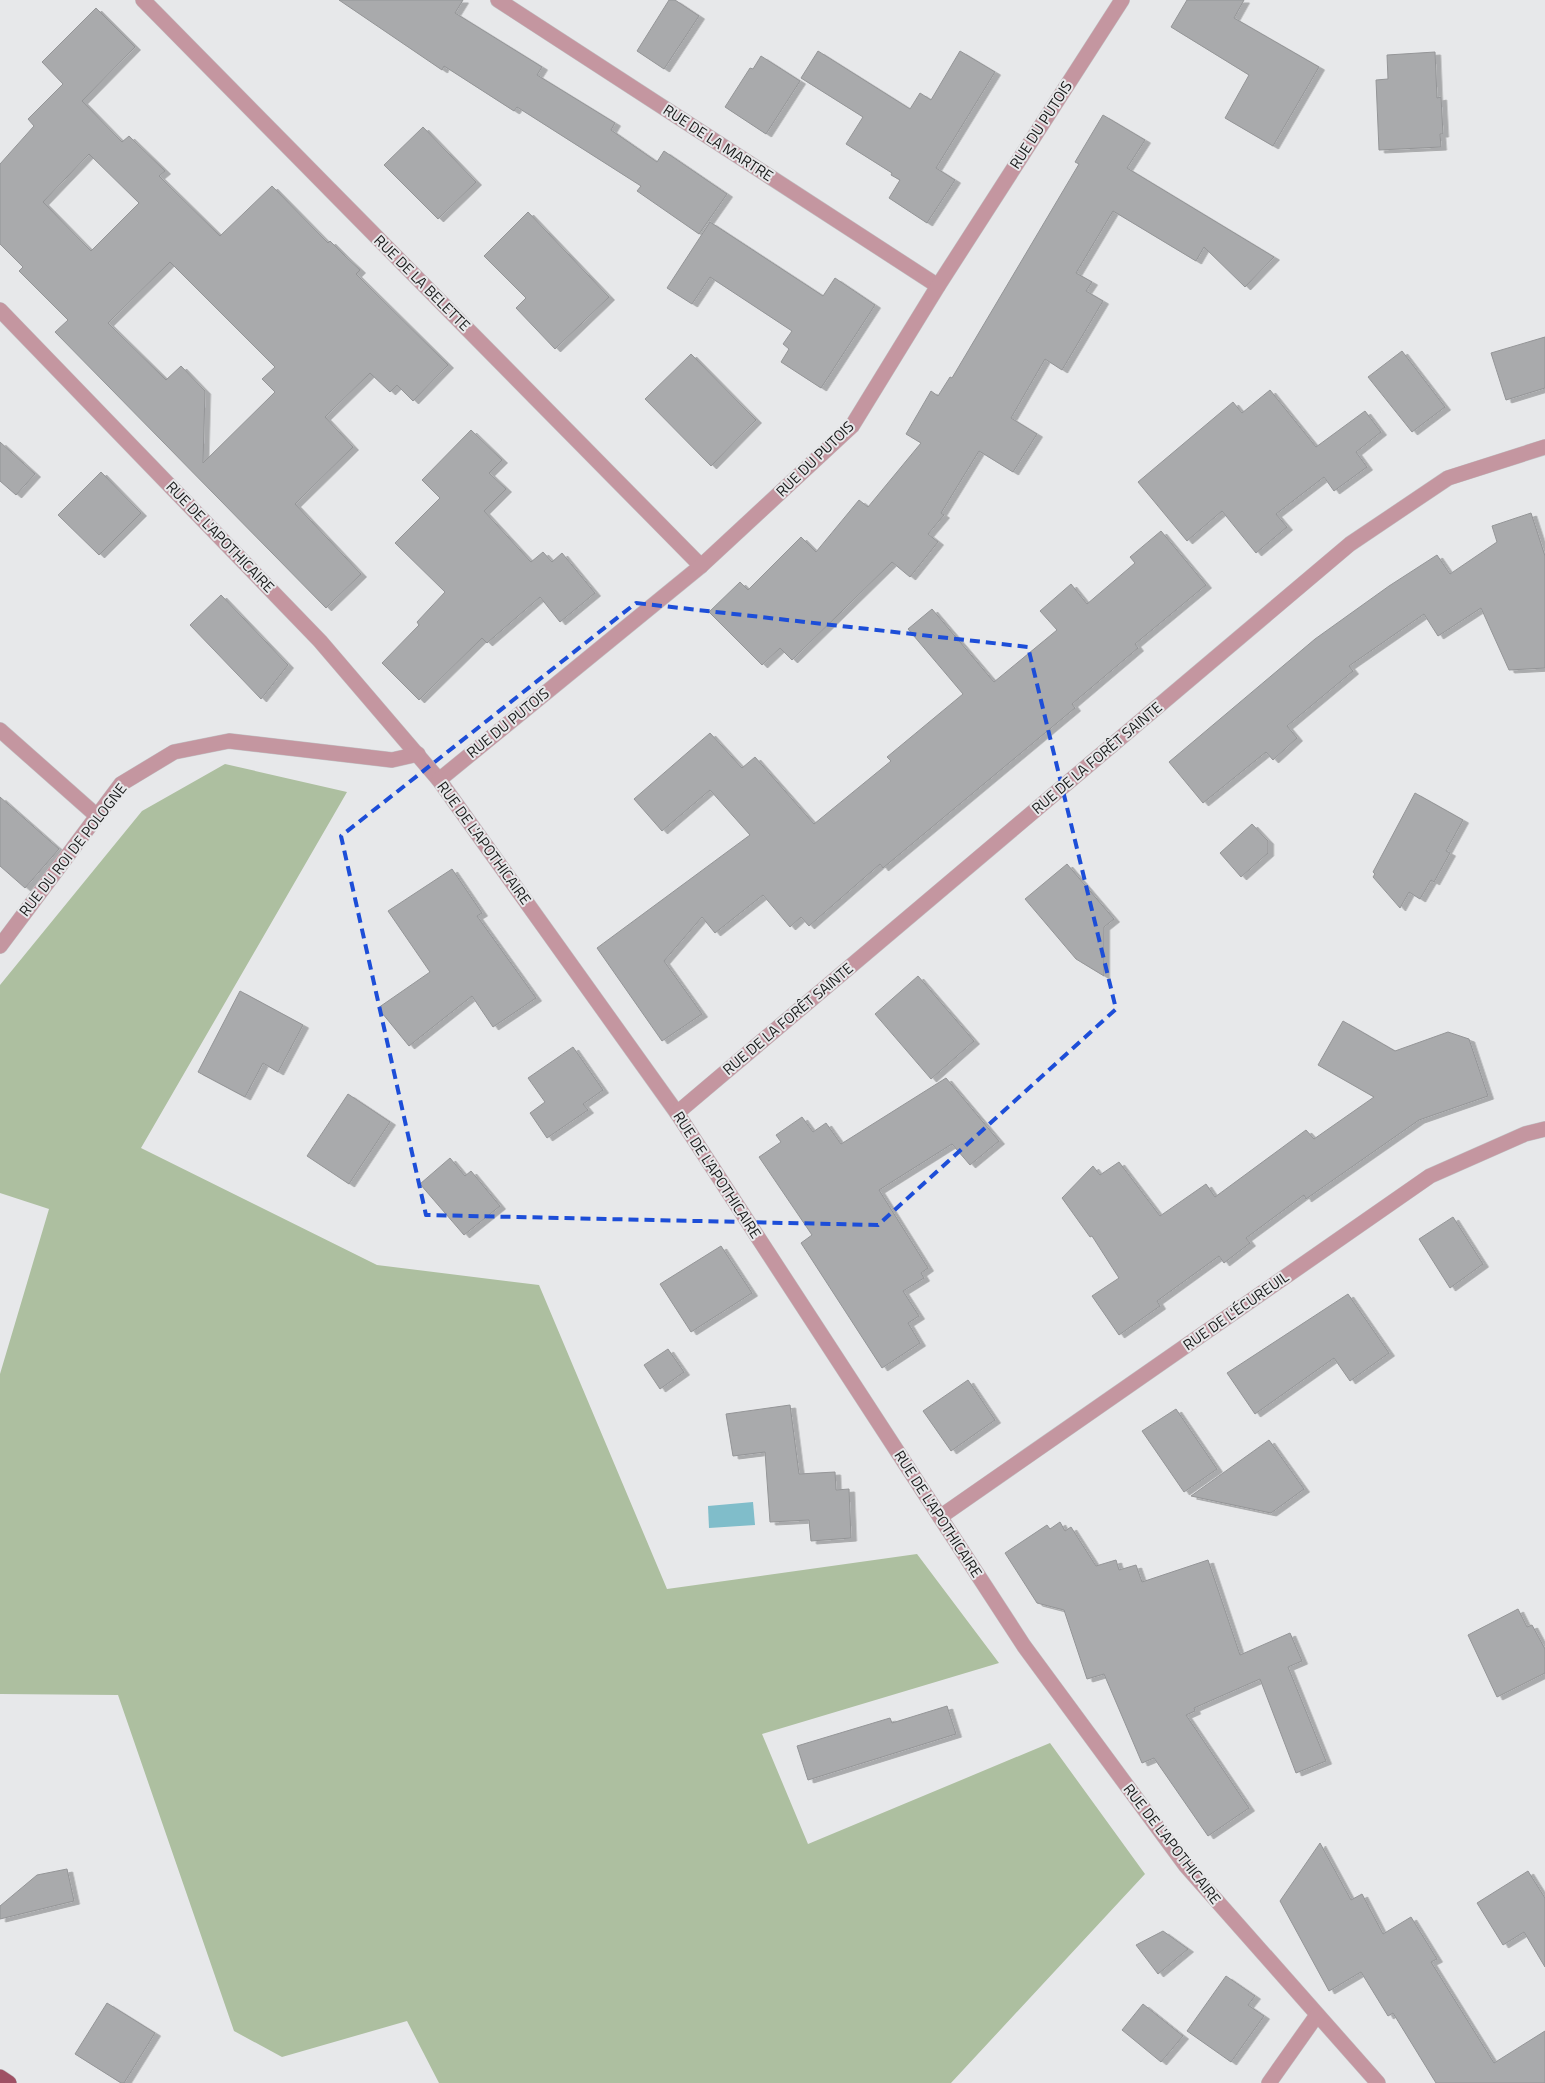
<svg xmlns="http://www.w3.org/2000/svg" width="1545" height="2083" font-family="'Titillium Web',sans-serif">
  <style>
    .green { fill: #adbfa0 }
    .water { fill: #80bdca }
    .building { fill: #a9aaac; stroke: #949597; fill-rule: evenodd; filter: url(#shadow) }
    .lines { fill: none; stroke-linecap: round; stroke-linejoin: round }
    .minor-casing { stroke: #c2c3c5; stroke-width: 16 }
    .primary-casing { stroke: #c2c3c5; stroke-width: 16 }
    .minor { stroke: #c496a0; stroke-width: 15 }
    .primary { stroke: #9f5064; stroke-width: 15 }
    .marked { fill: none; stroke: #1d4ed8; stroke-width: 4; stroke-dasharray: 10 6; stroke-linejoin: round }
    .labels { text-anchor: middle; stroke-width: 4; stroke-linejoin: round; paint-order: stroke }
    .street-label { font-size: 15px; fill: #191a1a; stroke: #e7e8ea }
  </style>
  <defs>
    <filter id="shadow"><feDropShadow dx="5.5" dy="3" stdDeviation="0" flood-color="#0004"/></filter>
  </defs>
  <rect width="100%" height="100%" fill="#e7e8ea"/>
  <path class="green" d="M225,764L347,792L141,1148L377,1265L539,1285L667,1589L917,1554L999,1663L762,1734L808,1844L1050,1743L1145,1874L951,2083H439L407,2021L282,2057L234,2031L118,1695L0,1694V1374L49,1209L0,1193V985L142,811Z"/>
  <path class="water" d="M753,1502L755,1525L709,1528L708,1506Z"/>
  <g class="building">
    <path d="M339,0H463L455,13L542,67L537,75L615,123L611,130L657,162L664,151L727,194L699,234L637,191L641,186L517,107L514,111L444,66L442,70Z"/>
    <path d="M669,0H675L699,16L664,69L637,51Z"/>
    <path d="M1187,0H1244L1234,18L1319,67L1273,146L1225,118L1249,75L1171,27Z"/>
    <path d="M96,8L135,47L82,101L122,142L129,136L165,171L159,176L220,236L272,186L328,243L330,241L345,256L360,270L356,274L448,365L413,401L397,385L390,392L370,373L325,417L353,447L295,504L361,574L326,608L55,332L68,320L19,271L23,267L0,244V164L34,126L28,119L63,84L42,62ZM89,154L139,203L91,251L43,202ZM170,262L275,367L262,379L275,392L203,463L205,391L181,366L166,380L108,323Z"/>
    <path d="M818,51L910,109L920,93L931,100L960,51L995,72L936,168L955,180L927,223L889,198L900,180L891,175L892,173L846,144L863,117L801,78Z"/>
    <path d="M1435,52L1437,98L1441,97L1443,134H1440L1441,147L1379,150L1376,80L1388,79L1387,55Z"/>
    <path d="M761,56L800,81L766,134L725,107L750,68L753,69Z"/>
    <path d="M1103,115L1145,140L1127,168L1274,257L1245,287L1204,247L1196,261L1113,211L1076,273L1092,282L1086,291L1103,301L1062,370L1045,359L1011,418L1037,434L1013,472L979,451L941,513L944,515L928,534L938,542L910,577L892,562L792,660L780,648L762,665L709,612L740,582L748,590L801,537L816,552L859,500L868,507L921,443L906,434L931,391L938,396L950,377L952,378L1079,164L1075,162Z"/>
    <path d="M423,127L476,182L438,219L384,165Z"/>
    <path d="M528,212L609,297L555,349L516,308L526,298L484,256Z"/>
    <path d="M710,222L823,296L835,278L875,305L821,388L781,362L789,349L783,344L792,331L710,277L692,304L667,288Z"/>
    <path d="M1545,337V388L1506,400L1491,353Z"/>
    <path d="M1402,351L1445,407L1412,432L1368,377Z"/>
    <path d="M691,354L756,420L711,466L645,399Z"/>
    <path d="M1270,390L1316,447L1365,411L1381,432L1356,452L1367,467L1334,491L1324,477L1276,514L1287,527L1256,553L1222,511L1187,541L1138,482L1233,402L1242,413Z"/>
    <path d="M471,430L502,460L489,473L506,489L484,511L531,562L543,552L552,562L562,553L595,593L560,622L540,597L487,643L482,638L419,700L382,663L419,625L417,622L445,592L395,543L440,498L422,480Z"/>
    <path d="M0,442L35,474L16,495L0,481Z"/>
    <path d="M101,472L141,513L99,555L58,515Z"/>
    <path d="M1531,513L1545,556V668L1509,670L1481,608L1438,636L1424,614L1349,666L1353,671L1287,726L1297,738L1273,760L1266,752L1203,803L1169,762L1315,639L1389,586L1437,555L1450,574L1497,542L1492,526Z"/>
    <path d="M1161,531L1206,585L1135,644L1138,648L1072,704L1075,708L883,868L880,864L809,926L801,917L790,927L763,895L715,933L702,917L664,961L702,1014L662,1041L597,948L750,835L710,790L662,831L634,799L710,733L742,768L755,757L814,824L891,761L887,757L963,694L908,629L932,609L994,682L1057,630L1040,611L1071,584L1087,604L1135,563L1130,557Z"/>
    <path d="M221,595L288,665L261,699L190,625Z"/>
    <path d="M1415,793L1463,820L1446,851L1450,853L1434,882L1431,880L1420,899L1409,892L1400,908L1373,877L1375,874L1373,872Z"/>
    <path d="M0,797L59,849L25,888L0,866Z"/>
    <path d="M1252,824L1268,841V853L1241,877L1220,853Z"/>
    <path d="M1067,864L1114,919L1104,927V976L1076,959L1025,899Z"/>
    <path d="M452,869L482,913L477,916L536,998L493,1027L472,996L409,1046L378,1008L430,972L388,911Z"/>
    <path d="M918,976L974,1041L931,1079L875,1014Z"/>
    <path d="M240,991L303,1025L278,1072L263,1063L245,1097L198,1072Z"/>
    <path d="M1343,1021L1395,1051L1448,1032L1469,1039L1488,1096L1419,1120L1306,1199L1304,1195L1246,1238L1250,1243L1224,1263L1219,1256L1157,1301L1160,1306L1119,1335L1092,1296L1119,1278L1092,1236L1090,1237L1062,1198L1093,1166L1100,1175L1119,1162L1160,1216L1206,1184L1215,1197L1306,1130L1314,1139L1374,1097L1318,1065Z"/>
    <path d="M573,1047L603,1090L583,1104L588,1110L547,1138L530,1113L545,1102L528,1078Z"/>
    <path d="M946,1078L999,1141L970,1165L952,1144L879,1190L928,1268L921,1273L924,1278L903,1291L919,1316L908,1323L920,1343L882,1368L801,1243L812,1235L759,1157L781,1142L776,1135L802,1117L813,1132L826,1123L841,1144Z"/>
    <path d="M348,1094L390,1122L349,1184L307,1156Z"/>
    <path d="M450,1158L465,1176L471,1171L500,1206L464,1235L420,1184Z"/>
    <path d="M1453,1217L1483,1264L1450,1288L1419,1239Z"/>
    <path d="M721,1246L752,1293L691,1332L660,1284Z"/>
    <path d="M1348,1294L1389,1353L1350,1381L1334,1358L1255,1414L1227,1373Z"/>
    <path d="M668,1349L684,1372L660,1389L644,1365Z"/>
    <path d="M968,1380L995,1420L951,1451L923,1411Z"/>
    <path d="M790,1405L799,1474L835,1472L836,1490L849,1489L851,1538L811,1541L809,1520L770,1522L765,1452L733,1456L726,1414Z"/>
    <path d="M1176,1409L1217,1469L1184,1492L1142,1431Z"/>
    <path d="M1269,1440L1304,1489L1271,1513L1191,1496Z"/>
    <path d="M1060,1522L1065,1531L1071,1527L1096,1566L1116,1560L1119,1570L1136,1565L1142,1582L1208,1560L1240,1655L1290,1633L1302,1661L1288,1667L1326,1761L1296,1773L1260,1679L1194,1708L1195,1711L1186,1715L1249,1808L1208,1836L1154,1758L1142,1763L1104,1674L1087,1679L1064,1610L1037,1603L1005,1553L1047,1525L1050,1529Z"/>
    <path d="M1518,1609L1527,1627L1532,1625L1545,1649V1673L1497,1697L1468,1635Z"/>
    <path d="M947,1706L956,1734L808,1780L797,1746L890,1718L892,1723Z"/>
    <path d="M1320,1843L1351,1900L1362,1894L1383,1934L1411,1917L1437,1959L1431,1962L1494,2063L1545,2031V2083H1436L1393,2013L1388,2016L1361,1972L1329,1991L1280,1901Z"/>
    <path d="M67,1869L74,1901L0,1919V1906L37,1875Z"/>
    <path d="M1528,1871L1545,1898V1967L1524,1932L1503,1945L1477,1903Z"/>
    <path d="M1163,1931L1188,1949L1158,1974L1136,1945Z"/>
    <path d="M1226,1976L1255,1996L1248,2005L1264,2016L1231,2062L1187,2031Z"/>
    <path d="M107,2003L155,2033L124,2083H121L75,2054Z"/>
    <path d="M1143,2004L1183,2036L1161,2062L1122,2030Z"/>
  </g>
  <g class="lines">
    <g class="minor-casing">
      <g id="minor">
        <path d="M143,0L701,566"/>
        <path d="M498,0L938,286"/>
        <path d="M0,310L320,641L439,780L677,1113L1024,1646L1186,1866L1378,2083"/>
        <path d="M0,730L97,816"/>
        <path d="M439,780L701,566L852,426L938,286L1122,0"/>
        <path d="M0,946L121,784L174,752L229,741L392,760L418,754"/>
        <path d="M677,1113L1350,544L1448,478L1545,447"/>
        <path d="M940,1517L1430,1176L1525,1134L1545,1129"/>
        <path d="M1269,2083L1317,2015"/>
      </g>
    </g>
    <g class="primary-casing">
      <path id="primary" d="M0,2077L9,2083"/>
    </g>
    <use href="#minor" class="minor"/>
    <use href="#primary" class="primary"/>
  </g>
  <path class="marked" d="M636,603L1028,647L1116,1009L878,1225L426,1215L341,836Z"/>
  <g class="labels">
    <g class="street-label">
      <text transform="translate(1041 125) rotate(-57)" y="5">RUE DU PUTOIS</text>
      <text transform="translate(718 143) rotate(33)" y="5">RUE DE LA MARTRE</text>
      <text transform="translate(422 283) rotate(45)" y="5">RUE DE LA BELETTE</text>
      <text transform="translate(815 459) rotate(-44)" y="5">RUE DU PUTOIS</text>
      <text transform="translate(220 537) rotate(46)" y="5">RUE DE L'APOTHICAIRE</text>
      <text transform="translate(508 723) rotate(-39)" y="5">RUE DU PUTOIS</text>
      <text transform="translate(1097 758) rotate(-40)" y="5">RUE DE LA FORÊT SAINTE</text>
      <text transform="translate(484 843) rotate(54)" y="5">RUE DE L'APOTHICAIRE</text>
      <text transform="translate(73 850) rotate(-52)" y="5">RUE DU ROI DE POLOGNE</text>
      <text transform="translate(788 1019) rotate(-40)" y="5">RUE DE LA FORÊT SAINTE</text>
      <text transform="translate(717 1175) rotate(57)" y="5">RUE DE L'APOTHICAIRE</text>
      <text transform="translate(1236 1311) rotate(-35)" y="5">RUE DE L'ÉCUREUIL</text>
      <text transform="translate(938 1514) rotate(57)" y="5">RUE DE L'APOTHICAIRE</text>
      <text transform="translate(1172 1844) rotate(52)" y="5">RUE DE L'APOTHICAIRE</text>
    </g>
  </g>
</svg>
